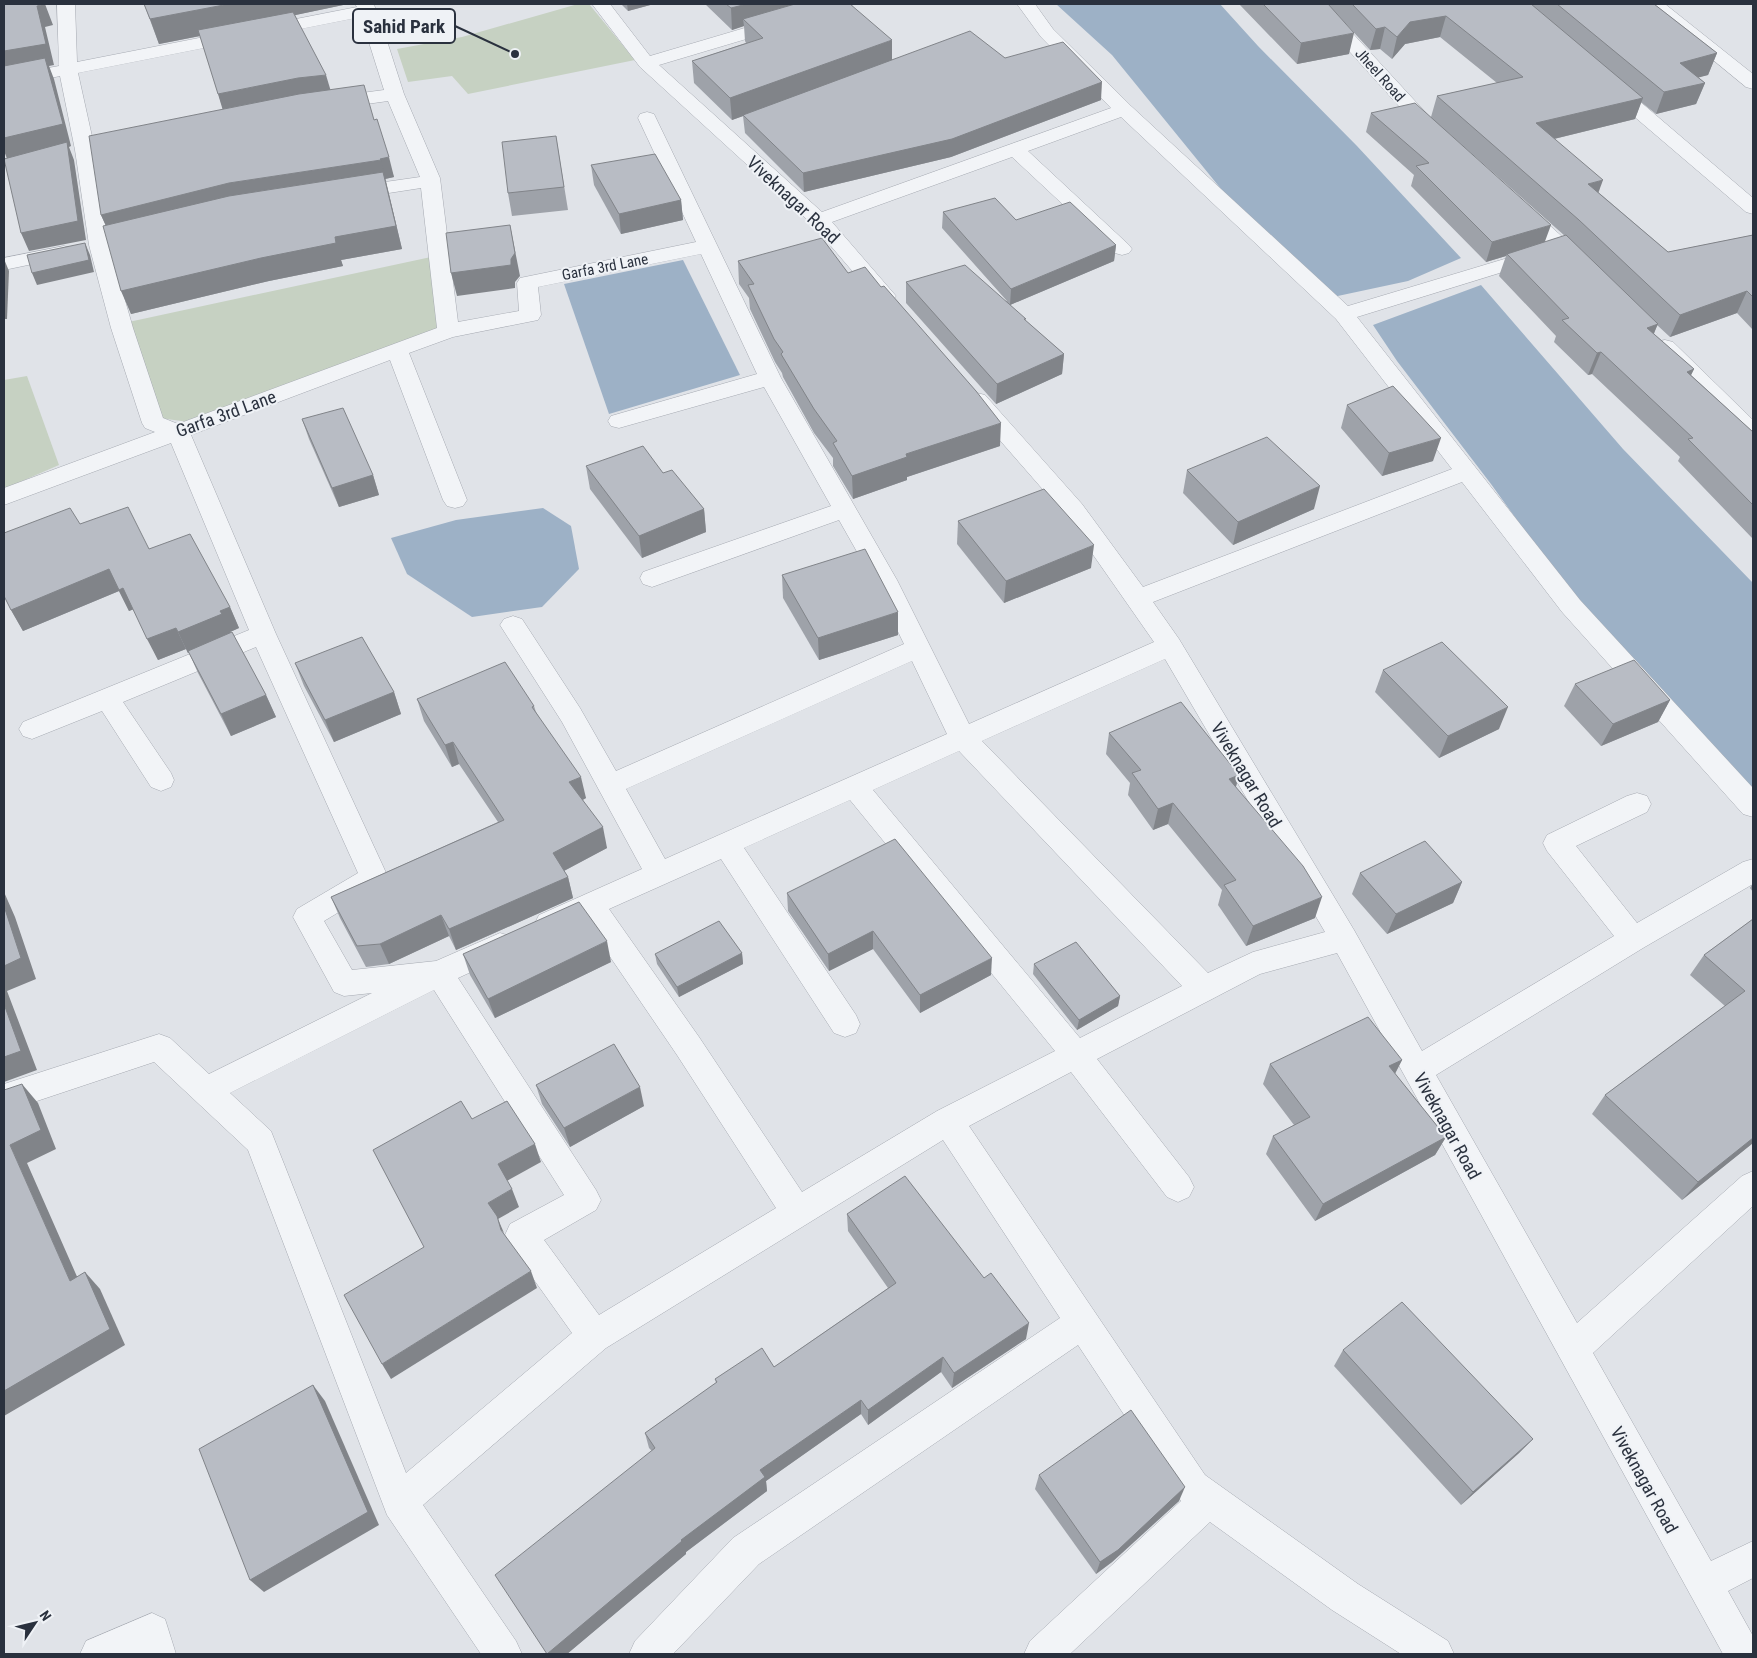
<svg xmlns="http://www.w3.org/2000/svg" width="1757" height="1658" font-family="'Roboto Condensed',sans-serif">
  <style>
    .green { fill: #c6d1c2 }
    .water { fill: #9db1c6 }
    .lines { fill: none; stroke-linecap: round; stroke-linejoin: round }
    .minor-casing { stroke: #a6aab2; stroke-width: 1 }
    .minor { fill: #f2f4f7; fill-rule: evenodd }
    .wall { fill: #9ea2a9; fill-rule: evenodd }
    .shaded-wall { fill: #818489 }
    .building { fill: #b8bcc4; stroke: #818489 }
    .labels { text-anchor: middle; stroke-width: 4; stroke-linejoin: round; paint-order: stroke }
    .far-street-label { font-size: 15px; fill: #2a313e; stroke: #eff2f6 }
    .street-label { font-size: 18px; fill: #2a313e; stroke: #eff2f6 }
    .leader { fill: none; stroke: #2a313e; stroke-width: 2 }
    .callout-dot { fill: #2a313e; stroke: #eff2f6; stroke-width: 2 }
    .callout { fill: #eff2f6; stroke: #2a313e; stroke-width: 2 }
    .callout-label { font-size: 19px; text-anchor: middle; font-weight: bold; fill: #2a313e }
  </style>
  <rect width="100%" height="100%" fill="#e0e3e8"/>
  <g class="green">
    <path d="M578,4H589L635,60L468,94L452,76L408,82L397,49L462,37Z"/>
    <path d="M431,257L441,327L189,422L159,418L124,323Z"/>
    <path d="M27,376L59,465L4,489V380Z"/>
  </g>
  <g class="water">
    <path d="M1056,4H1220L1258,46L1357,146L1461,258L1408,281L1333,297L1252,227L1112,55Z"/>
    <path d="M683,260L740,375L609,414L564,284Z"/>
    <path d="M1481,285L1623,449L1753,583V791L1579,606L1491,484L1397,361L1373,325Z"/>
    <path d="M543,508L571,526L579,569L542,607L472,617L407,574L391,538L456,520Z"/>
  </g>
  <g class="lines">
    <g class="minor-casing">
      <g id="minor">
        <path d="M57,4H75L77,62L357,7L355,4H373L377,10L404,94L440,178L458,322L519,311L517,283L520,278L696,242L638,118L640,114L647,112L654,114L781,378L897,580L969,724L1154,642L1066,516L969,405L966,400L969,395L977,393L985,395L1082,504L1143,587L1452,469L1336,319L1121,117L1028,151L1129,245L1132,249L1129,253L1122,255L1115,253L1012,157L832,222L896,296L892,301L885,302L878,301L812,224L640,67L592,4H610L650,56L826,4H853L850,8L659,65L822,212L1111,108L1041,37L1017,4H1035L1053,29L1131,106L1348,306L1531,251L1538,249L1545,251L1548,255L1545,259L1357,317L1580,600L1753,788V817L1743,814L1562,612L1462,482L1153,602L1179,639L1354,930L1422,1051L1614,936L1547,851L1543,843L1547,835L1627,796L1637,793L1647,796L1651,804L1647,812L1576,846L1637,923L1743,862L1753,859V884L1643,948L1436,1075L1577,1323L1742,1176L1753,1171V1206L1593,1353L1711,1561L1753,1541V1578L1728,1591L1753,1636V1654H1723L1337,953L1260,974L1097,1059L1189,1177L1194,1187L1189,1197L1178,1202L1167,1197L1071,1072L969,1126L1205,1475L1358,1584L1448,1641L1454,1654H1401L1332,1610L1210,1522L1070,1654H1024L1030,1641L1181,1501L1078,1345L759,1564L673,1654H629L635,1641L733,1538L1060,1318L943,1140L606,1348L423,1505L516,1641L522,1654H481L387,1515L248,1150L154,1062L4,1112V1084L159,1034L170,1038L209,1074L372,993L344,996L334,992L293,917L297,909L358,873L256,647L123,702L171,773L174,780L171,787L161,791L151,787L102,711L32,739L23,736L19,729L23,722L249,630L171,443L4,505V488L155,432L145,428L142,423L111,328L89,245L75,150L60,76L4,88V76L59,66ZM361,17L384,90L331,97L324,99L322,103L324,107L331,109L388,101L420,177L350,187L343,189L340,193L343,197L350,199L421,188L437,328L178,424L163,418L133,328L109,245L95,150L78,73ZM701,254L757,374L611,416L608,421L611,426L619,428L764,387L831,506L643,572L640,578L643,584L652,587L839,520L873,580L904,644L616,771L580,708L522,619L513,616L504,619L500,625L562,722L642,869L539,915L535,923L539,931L549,935L585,920L677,1055L776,1208L599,1315L544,1240L596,1210L601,1200L596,1190L458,978L510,954L514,945L510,936L500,933L436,961L352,970L324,921L384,885L388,877L276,634L191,435L390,360L443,500L447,506L455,508L463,506L467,500L409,353L453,337L538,320L541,315L538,287ZM1165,659L1325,932L1253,952L1208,973L982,741ZM912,661L947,734L665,859L626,789ZM959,751L1182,986L1080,1038L873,790ZM850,800L1055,1051L937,1111L802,1192L699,1037L609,909L721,859L834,1033L845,1037L856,1033L860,1024L856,1015L744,848ZM434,990L564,1195L510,1224L505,1235L510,1246L572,1333L406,1473L271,1131L230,1093Z"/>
        <path d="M1303,4H1323L1333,12L1439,127L1442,131L1439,135L1432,137L1425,135L1321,20Z"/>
        <path d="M1645,4H1665L1753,74V89L1746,87Z"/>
        <path d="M1610,80L1617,82L1753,198V214L1746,212L1603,90L1601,86L1603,82Z"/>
        <path d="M1520,203L1527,205L1588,260L1591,264L1588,268L1581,270L1574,268L1513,213L1510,209L1513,205Z"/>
        <path d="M64,246L71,248L74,252L71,256L4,270V258Z"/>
        <path d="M1665,340L1673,342L1753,420V440L1745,438L1657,352L1654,347L1657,342Z"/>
        <path d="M152,1613L165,1619L176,1654H80L86,1641Z"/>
      </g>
    </g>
    <use href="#minor" class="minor"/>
  </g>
  <g class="wall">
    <path d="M144,4H348L295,15L330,90L374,120L394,177L385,179L402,249L341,260L343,266L269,281L131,314L106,226L101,215L223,109L200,36L159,44Z"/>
    <path d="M621,4H654L628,11Z"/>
    <path d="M705,4H850L892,60L1005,58L1101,100L951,157L804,192L745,133L743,116L732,120L694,83L692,61L746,43L745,41L744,26L732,30Z"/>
    <path d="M1239,4H1654L1717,53L1708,75L1698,77L1705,83L1696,104L1656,114L1641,102L1635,119L1554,139L1598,192L1668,252L1753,235V330L1737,313L1670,337L1657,325L1654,334L1694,369L1691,375L1753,432V539L1678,461L1680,457L1592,374L1588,375L1554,342L1556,336L1499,276L1506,256L1486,262L1411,186L1414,175L1366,132L1371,113L1431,117L1437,96L1497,83L1440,37L1405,44L1392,59L1380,49L1370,50L1334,11L1349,54L1297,64ZM1446,131L1565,236L1545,242Z"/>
    <path d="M556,136L568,210L512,216L508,193Z"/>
    <path d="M591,165L681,200L683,220L621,234L594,185Z"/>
    <path d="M943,212L1016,220L1116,245L1114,261L1010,305L1026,321L1064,354L1062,374L996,404L906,303V282L1007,301L942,228Z"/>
    <path d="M738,261L848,273L1000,446L907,477V480L853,499L833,466V458L814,433L783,377L782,373L775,362L750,309L749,298L739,284Z"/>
    <path d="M1347,405L1433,461L1382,476L1341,428Z"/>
    <path d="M302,419L373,475L379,495L339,507L309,439Z"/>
    <path d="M586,466L663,473L704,509L706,532L642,558L590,489Z"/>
    <path d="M1187,470L1314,509L1233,545L1183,493Z"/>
    <path d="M958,521L1091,568L1004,603L957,544Z"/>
    <path d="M80,524L149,549L230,607L239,628L230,632L266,695L276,717L231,736L198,673L189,653H188L186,649L158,660L134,609L129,611L119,591L23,631L11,610Z"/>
    <path d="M782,575L898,635L819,660L783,598Z"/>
    <path d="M295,663L394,692L401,714L334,742L304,686Z"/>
    <path d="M1383,670L1499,729L1439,758L1375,692Z"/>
    <path d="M1575,684L1670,700L1658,722L1601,746L1564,706Z"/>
    <path d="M417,699L534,706L536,712L586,798L583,800L607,848L564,871L568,877L573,898L456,950L449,936L389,964L366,967L340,918L331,897L498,822L459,764L452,767L424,721Z"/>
    <path d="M1109,733L1239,775L1236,787L1315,918L1246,946L1218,905L1222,890L1168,824L1153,830L1128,795L1130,783L1106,754Z"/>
    <path d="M1360,873L1462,882L1453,903L1387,934L1352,894Z"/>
    <path d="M1753,883V892L1750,888Z"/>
    <path d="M787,893L991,975L920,1013L873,949L829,971L788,911Z"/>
    <path d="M1753,919V1143L1682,1200L1592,1114L1605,1095L1725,1006L1690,975L1704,955Z"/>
    <path d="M742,953L743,964L679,997L657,964L655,954Z"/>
    <path d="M463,954L611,962L495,1018L470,975Z"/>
    <path d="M1034,964L1120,996L1118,1006L1077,1030L1033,974Z"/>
    <path d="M1402,1060L1395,1074L1446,1137L1435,1155L1315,1221L1266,1154L1273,1136L1294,1125L1263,1084L1270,1064Z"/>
    <path d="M536,1085L644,1106L570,1147L542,1104Z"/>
    <path d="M847,1214L1026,1339L952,1388L941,1372L868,1425L861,1414L766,1481L767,1491L686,1552V1554L567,1654H547L652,1451L649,1448L645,1433L716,1383L715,1379L774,1367L888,1288L848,1231Z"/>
    <path d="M1343,1350L1533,1439L1519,1453L1461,1505L1334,1366Z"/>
    <path d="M1039,1475L1179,1501L1112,1562L1096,1574L1035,1489Z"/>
  </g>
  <g class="shaded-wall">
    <path d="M45,4L53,25L45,27L54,65L49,66L54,79L71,146L69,147L74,160L86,240L29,251L21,233L8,161L4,151V51L37,6Z"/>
    <path d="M229,4H348L291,16L292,18L159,44L150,19Z"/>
    <path d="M627,4H654L628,11Z"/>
    <path d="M747,4H820L743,19L744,26L732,30L731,8Z"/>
    <path d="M1446,16L1440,37L1405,44L1392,59L1397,37L1410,22Z"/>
    <path d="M1385,27L1380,49L1370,50L1376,29Z"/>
    <path d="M1354,33L1349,54L1297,64L1301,43Z"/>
    <path d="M892,40V62L732,120L730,98Z"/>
    <path d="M1717,53L1708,75L1671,85L1680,63Z"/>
    <path d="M326,75L332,95L224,114L218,94L298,78Z"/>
    <path d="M1102,82L1101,100L951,157L804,192L803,173Z"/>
    <path d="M1705,83L1696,104L1656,114L1664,92Z"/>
    <path d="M1643,98L1635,119L1529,145L1536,123Z"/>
    <path d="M389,157L394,177L385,179L380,159Z"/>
    <path d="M381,160L402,249L341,260L343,266L269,281L131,314L121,291L110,235L101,215L229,183Z"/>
    <path d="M1603,180L1595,202L1588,184Z"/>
    <path d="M681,200L683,220L621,234L619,214Z"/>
    <path d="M510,225L520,276L515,282V288L457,296L451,273Z"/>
    <path d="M1551,225L1544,244L1507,254L1506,256L1486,262L1492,242Z"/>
    <path d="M85,243L90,255L94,272L37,285L32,273Z"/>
    <path d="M1116,245L1114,261L1010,305L1011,289Z"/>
    <path d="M4,259L9,271L7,319H4Z"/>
    <path d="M1747,291L1737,313L1670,337L1680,315Z"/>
    <path d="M1658,324L1648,346L1647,328Z"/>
    <path d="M1601,352L1592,374L1588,375L1597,353Z"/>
    <path d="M1064,354L1062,374L996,404L997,384Z"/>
    <path d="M1694,369L1683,391L1687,372Z"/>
    <path d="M1001,423L1000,446L907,477V480L853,499L852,476L906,454Z"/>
    <path d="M1441,438L1433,461L1382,476L1389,453Z"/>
    <path d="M373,475L379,495L339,507L332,488Z"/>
    <path d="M1320,486L1314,509L1233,545L1238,522Z"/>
    <path d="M704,509L706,532L642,558L639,536Z"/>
    <path d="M1094,545L1091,568L1004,603L1006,581Z"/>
    <path d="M109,569L123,588L134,609L129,611L119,591L23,631L11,610Z"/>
    <path d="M230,607L239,628L230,632L231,635L188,653L178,632L220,611Z"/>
    <path d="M898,612V635L819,660L818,638Z"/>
    <path d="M176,628L186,649L158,660L147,639Z"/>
    <path d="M394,692L401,714L334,742L325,720Z"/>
    <path d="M266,695L276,717L231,736L221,714Z"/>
    <path d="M1670,700L1658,722L1601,746L1613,724Z"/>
    <path d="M1508,707L1499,729L1439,758L1448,736Z"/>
    <path d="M453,742L459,764L452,767L445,745Z"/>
    <path d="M1239,775L1233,797L1229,779Z"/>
    <path d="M581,777L586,798L574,804L569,782Z"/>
    <path d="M1173,803L1168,824L1153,830L1158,809Z"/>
    <path d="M603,827L607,848L558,874L553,853Z"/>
    <path d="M568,877L573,898L456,950L449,929Z"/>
    <path d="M1462,882L1453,903L1387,934L1396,914Z"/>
    <path d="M4,892L15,917L36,979L7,991L37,1070L4,1082Z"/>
    <path d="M1322,897L1315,918L1246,946L1253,926Z"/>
    <path d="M441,915L449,936L389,964L380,944Z"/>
    <path d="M873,931V949L829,971L828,954Z"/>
    <path d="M607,941L611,962L495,1018L488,999Z"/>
    <path d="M742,953L743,964L679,997L677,987Z"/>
    <path d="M992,958L991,975L920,1013V995Z"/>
    <path d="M1120,996L1118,1006L1077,1030L1079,1020Z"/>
    <path d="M1402,1060L1392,1079L1389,1066Z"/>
    <path d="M22,1084L38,1103L56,1149L27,1163L86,1297L70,1281L10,1145Z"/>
    <path d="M640,1087L644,1106L570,1147L564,1128Z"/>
    <path d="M1446,1137L1435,1155L1315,1221L1323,1204Z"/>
    <path d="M1753,1138V1143L1682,1200L1698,1182Z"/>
    <path d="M535,1144L541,1162L505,1182L498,1164Z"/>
    <path d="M512,1189L519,1207L498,1219L504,1233L501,1230L488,1203Z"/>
    <path d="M531,1271L537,1288L391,1379L382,1364Z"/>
    <path d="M85,1272L100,1289L125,1345L4,1416V1391Z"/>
    <path d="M1029,1323L1026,1339L952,1388L954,1373Z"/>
    <path d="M943,1357L941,1372L868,1425V1410Z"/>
    <path d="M313,1385L325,1401L379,1525L264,1592L250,1580Z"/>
    <path d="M861,1400V1414L766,1481L767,1491L686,1552V1554L567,1654H547L681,1540L760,1470Z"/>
    <path d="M1533,1439L1519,1453L1461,1505L1473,1492Z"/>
    <path d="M1185,1487L1179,1501L1112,1562L1096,1574L1100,1562Z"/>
  </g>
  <g class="building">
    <path d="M4,4H45L37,6L46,44L4,51Z"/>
    <path d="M144,4H229L150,19Z"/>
    <path d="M726,4H747L731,8Z"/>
    <path d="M795,4H850L892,40L730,98L692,61L763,38L743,19Z"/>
    <path d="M1263,4H1328L1354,33L1301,43Z"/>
    <path d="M1352,4H1531L1643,98L1536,123L1603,180L1588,184L1668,252L1753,235V297L1747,291L1680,315L1579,220L1437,96L1523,77L1446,16L1410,22L1397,37L1385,27L1376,29Z"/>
    <path d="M1557,4H1654L1717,53L1680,63L1705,83L1664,92Z"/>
    <path d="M293,12L326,75L298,78L218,94L198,30Z"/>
    <path d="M970,31L1005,58L1063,42L1102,82L952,139L803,173L743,115Z"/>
    <path d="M45,58L63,124L4,138V66Z"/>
    <path d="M364,85L374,120L377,119L389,157L380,159L381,160L229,183L101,215L89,136L299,94Z"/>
    <path d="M1415,103L1551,225L1492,242L1416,166L1429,163L1371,113Z"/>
    <path d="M556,136L564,187L508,193L502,142Z"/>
    <path d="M67,142L78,221L21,233L4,159Z"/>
    <path d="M655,154L681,200L619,214L591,165Z"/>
    <path d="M383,172L396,226L335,237L336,243L261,258L121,291L103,226L229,196Z"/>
    <path d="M995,198L1016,220L1070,202L1116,245L1011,289L943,212Z"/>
    <path d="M510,225L515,253L511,259V265L451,273L446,233Z"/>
    <path d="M1566,235L1658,324L1647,328L1694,369L1687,372L1753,432V505L1688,439L1693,438L1601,352L1597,353L1562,320L1569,318L1507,254Z"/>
    <path d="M822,238L848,273L865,267L881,287L884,286L976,391L1001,423L906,454L907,457L852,476L833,443L837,441L814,409L781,354L783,352L774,339L748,285L754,284L738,261Z"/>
    <path d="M85,243L89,260L32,273L27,255Z"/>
    <path d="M965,265L1026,319H1024L1064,354L997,384L906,282Z"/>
    <path d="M1393,386L1441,438L1389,453L1347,405Z"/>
    <path d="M343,408L373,475L332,488L302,419Z"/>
    <path d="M1267,437L1320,486L1238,522L1187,470Z"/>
    <path d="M643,446L663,473L672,470L704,509L639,536L586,466Z"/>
    <path d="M1044,489L1094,545L1006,581L958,521Z"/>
    <path d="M128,507L149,549L190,534L230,607L220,611L222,614L178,632L176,628L147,639L123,588L119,590L109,569L11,610L4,596V533L70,508L80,524Z"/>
    <path d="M865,549L898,612L818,638L782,575Z"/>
    <path d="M232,632L266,695L221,714L188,651Z"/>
    <path d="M362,637L394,692L325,720L295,663Z"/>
    <path d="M1442,642L1508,707L1448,736L1383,670Z"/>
    <path d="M1634,660L1670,700L1613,724L1575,684Z"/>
    <path d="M505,662L534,706L532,707L581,777L569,782L603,827L553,853L568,877L449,929L441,915L380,944L357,946L331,897L504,820L453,742L445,745L417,699Z"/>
    <path d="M1181,702L1239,775L1229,779L1303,866L1322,897L1253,926L1224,885L1236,880L1173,803L1158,809L1132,773L1141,770L1109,733Z"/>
    <path d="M895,839L992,958L920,995L873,931L828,954L787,893Z"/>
    <path d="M1425,841L1462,882L1396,914L1360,873Z"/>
    <path d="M579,902L607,941L488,999L463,954Z"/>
    <path d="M4,906L21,958L4,966Z"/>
    <path d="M1753,919V1138L1698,1182L1605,1095L1745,991L1704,955Z"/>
    <path d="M719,921L742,953L677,987L655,954Z"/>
    <path d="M1076,942L1120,996L1079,1020L1034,964Z"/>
    <path d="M4,1004L21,1051L4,1057Z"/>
    <path d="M1368,1017L1402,1060L1389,1066L1446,1137L1323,1204L1273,1136L1310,1117L1270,1064Z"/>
    <path d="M614,1044L640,1087L564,1128L536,1085Z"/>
    <path d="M22,1084L41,1130L10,1145L70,1281L85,1272L110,1329L4,1391V1090Z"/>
    <path d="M461,1101L472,1119L507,1101L535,1144L498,1164L512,1189L488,1203L497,1216L501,1230L531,1271L382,1364L344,1295L424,1247L373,1150Z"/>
    <path d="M905,1176L984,1278L991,1273L1029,1323L954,1373L943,1357L868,1410L861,1400L760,1470L765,1477L681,1540L682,1541L547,1654L495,1575L655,1448L645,1433L717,1382L715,1379L762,1348L774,1367L896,1283L847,1214Z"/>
    <path d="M1402,1302L1533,1439L1473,1492L1343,1350Z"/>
    <path d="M313,1385L368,1512L250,1580L199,1449Z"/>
    <path d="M1131,1410L1185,1487L1118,1550L1100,1562L1039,1475Z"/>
  </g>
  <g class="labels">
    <g class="far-street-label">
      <text transform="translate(1380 75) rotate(48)" y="5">Jheel Road</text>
      <text transform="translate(605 267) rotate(-11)" y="5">Garfa 3rd Lane</text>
    </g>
    <g class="street-label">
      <text transform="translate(793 200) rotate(43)" y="6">Viveknagar Road</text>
      <text transform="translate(226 414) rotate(-20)" y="6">Garfa 3rd Lane</text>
      <text transform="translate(1246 775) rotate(59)" y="6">Viveknagar Road</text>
      <text transform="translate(1447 1126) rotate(61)" y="6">Viveknagar Road</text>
      <text transform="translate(1644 1480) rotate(61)" y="6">Viveknagar Road</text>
    </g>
  </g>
  <path class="leader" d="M515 54L455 26"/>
  <circle class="callout-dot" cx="515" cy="54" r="5"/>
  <rect class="callout" x="353" y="9" width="102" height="34" rx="5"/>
  <g class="callout-label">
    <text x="404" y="33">Sahid Park</text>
  </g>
  <rect width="1757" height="1658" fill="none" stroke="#2a313e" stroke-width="10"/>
  <g transform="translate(35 1623) rotate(55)" stroke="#eff2f6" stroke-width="4" paint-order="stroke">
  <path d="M0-4L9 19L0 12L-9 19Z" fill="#2a313e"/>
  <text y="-8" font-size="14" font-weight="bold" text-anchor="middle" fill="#2a313e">N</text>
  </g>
</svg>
